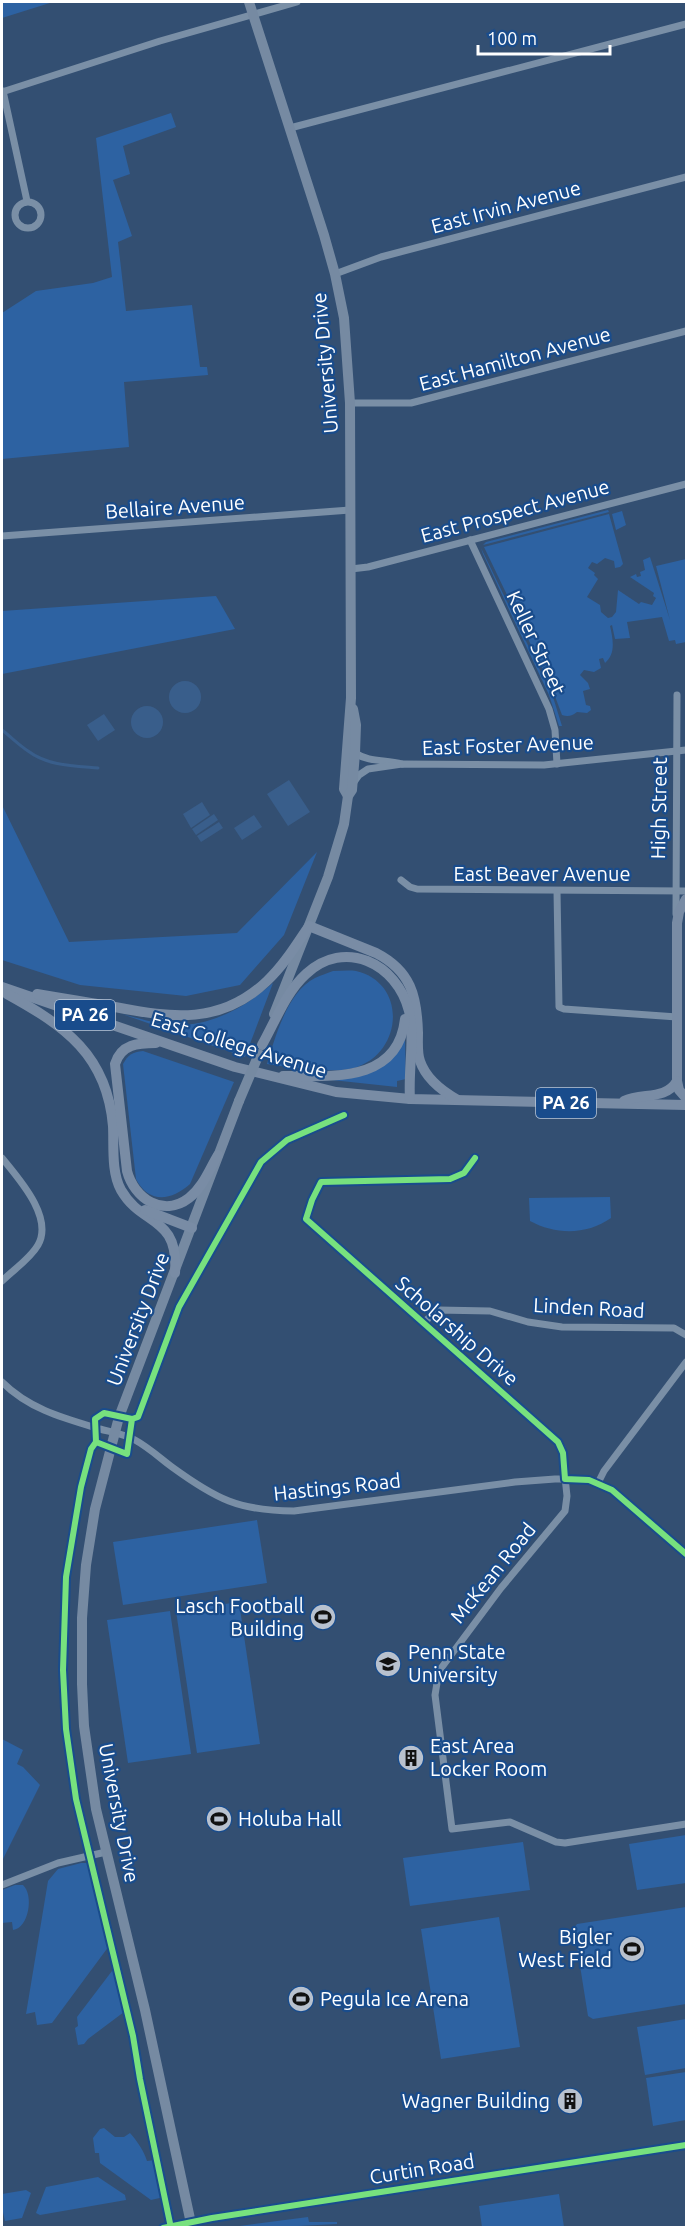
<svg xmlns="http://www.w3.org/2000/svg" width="688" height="2229" font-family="Ubuntu,sans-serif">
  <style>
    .green { fill: #2d62a2 }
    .water { fill: #395e8b }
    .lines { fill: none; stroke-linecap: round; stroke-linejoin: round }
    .stream { stroke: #395e8b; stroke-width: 3 }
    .street { stroke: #7a8fa6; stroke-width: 7 }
    .secondary { stroke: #768aa2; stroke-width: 10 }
    .primary { stroke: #798ca5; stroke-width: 10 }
    .secondary-bridge { stroke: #768aa2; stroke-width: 10 }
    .cycleway-casing { stroke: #194c8c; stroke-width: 10 }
    .cycleway { stroke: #77e17e; stroke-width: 6 }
    .labels { text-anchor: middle; stroke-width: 4.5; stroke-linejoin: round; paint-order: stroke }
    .shield { fill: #194c8c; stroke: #bac9dc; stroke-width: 1.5 }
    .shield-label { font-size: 18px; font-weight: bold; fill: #fff }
    .street-label { font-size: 20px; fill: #fff; stroke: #194c8c }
    .poi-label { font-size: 20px; fill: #fff; stroke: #194c8c; text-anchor: start }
  </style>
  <rect width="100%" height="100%" fill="#334f72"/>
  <g class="green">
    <path d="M2,2H53L2,18Z"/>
    <path d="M171,113L176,127L123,146L130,174L113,180L132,236L118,242L126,311L192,305L200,367H207L208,375L124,382L129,447L2,459V313L36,291L93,283L112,277L96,138Z"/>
    <path d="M608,510L609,512L483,545L486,542Z"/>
    <path d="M622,511L626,525L616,530L612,514Z"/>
    <path d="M609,514L623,564L620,567L615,568L614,561L605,558L597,564L592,562L588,568L595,573L594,575L598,579L587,597L600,605L601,612L608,618L612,617L616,612L618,590L639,604L641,602L652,605L656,598L653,596L654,593L630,577L636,574L637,577L641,576L640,572L645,570L643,560L650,557L670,620L656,566L686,559V642L676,644L675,640L669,641L662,617L627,622L630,638L615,639L612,625L610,626C613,639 616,654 605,663L603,658L599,659L601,668L594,672L584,670L580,675L588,683L590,689L583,691L586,705L590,706L591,710L587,713L577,712C572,716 568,717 562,715L553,691L484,547Z"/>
    <path d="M481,548L553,697L562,726H559L549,695L483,554Z"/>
    <path d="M216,596L235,629L2,674V611Z"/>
    <path d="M2,805L69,942L237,933L317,852L284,935L240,985L186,996L80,985L2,960Z"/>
    <path d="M333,971C341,971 349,970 356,971C408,983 403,1054 354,1068C333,1074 290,1067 267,1064C275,1037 288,991 315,978C321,975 328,973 333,971Z"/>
    <path d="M273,983L245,1057L122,1014C138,1018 156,1024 172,1025C211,1027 245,1007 273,983Z"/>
    <path d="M405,1040L406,1079L397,1081V1087L332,1080C338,1078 348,1079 356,1077C381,1072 389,1059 405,1040Z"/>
    <path d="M143,1051L234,1082L190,1184C171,1201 149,1204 136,1179L123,1064C128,1055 132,1052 143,1051Z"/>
    <path d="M610,1197L611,1218C587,1235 556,1235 530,1221L529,1198Z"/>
    <path d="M257,1520L267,1583L123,1605L113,1542Z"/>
    <path d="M239,1602L260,1744L197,1753L176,1611Z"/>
    <path d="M170,1611L191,1754L128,1763L107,1620Z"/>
    <path d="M2,1739L23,1750L17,1764L23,1767L40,1785L2,1861Z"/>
    <path d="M686,1835V1883L637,1890L629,1844Z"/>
    <path d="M523,1842L530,1890L410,1906L403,1858Z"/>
    <path d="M81,1863H87L109,1946L52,2023L37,2025L35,2012L26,2014L48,1881L58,1869Z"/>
    <path d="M15,1885H23C34,1895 29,1928 13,1930L12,1922L2,1923V1890Z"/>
    <path d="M686,1907V2004L593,2019L588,2016L574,1928L577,1924Z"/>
    <path d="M499,1917L520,2047L441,2059L421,1929Z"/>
    <path d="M115,1967L124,2012L88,2039L84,2044L78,2045L75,2028L78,2026L77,2017Z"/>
    <path d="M686,2019V2068L645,2075L637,2027Z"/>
    <path d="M686,2072V2120L653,2126L646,2078Z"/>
    <path d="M104,2128L115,2137H124L130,2133C137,2141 144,2151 147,2161L155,2160L164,2197L151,2200L100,2163L99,2153H95L93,2138L100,2129Z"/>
    <path d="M98,2177L125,2195L126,2200L40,2215L36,2213L46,2187Z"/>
    <path d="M26,2190L31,2193L22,2218L5,2221L2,2208V2194Z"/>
    <path d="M559,2194L564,2227H482L479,2206Z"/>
    <path d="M308,2217L309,2222H337V2224L279,2227H232Z"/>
  </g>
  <g class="water">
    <circle cx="185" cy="697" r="16"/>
    <circle cx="147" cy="722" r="16"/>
    <path d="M104,714L115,730L98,741L87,725Z"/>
    <path d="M289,780L310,812L288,826L267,794Z"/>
    <path d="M202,802L210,815L191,828L183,814Z"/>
    <path d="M214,814L218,820L196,835L192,829Z"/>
    <path d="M254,815L262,827L242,840L234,828Z"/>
    <path d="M219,822L223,828L201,842L197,836Z"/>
  </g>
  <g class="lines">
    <path class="stream" d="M2,730C11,737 19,745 28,751C48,766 74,766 98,768"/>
    <g class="street">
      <path d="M3,91L27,201"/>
      <path d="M2,92L160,41L297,2"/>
      <path d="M290,128L686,24"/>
      <circle cx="28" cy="215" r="13"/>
      <path d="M335,274L381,257L686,177"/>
      <path d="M350,403H411L686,331"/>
      <path d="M2,536L350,510"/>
      <path d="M470,540L549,709L555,730L557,764"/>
      <path d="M351,569L368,567L686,484"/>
      <path d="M355,753C370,763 386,759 402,764"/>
      <path d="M354,782L359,775L368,769L402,764L544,765L686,750"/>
      <path d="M401,880L410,887L417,889L686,891"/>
      <path d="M557,891L559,1007L564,1009L677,1017"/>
      <path d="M676,914L677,695"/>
      <path d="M2,1158C18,1178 54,1217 38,1245C30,1259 13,1270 2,1281"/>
      <path d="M306,1219L558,1442L562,1448L567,1496L565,1511L501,1588L439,1671L435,1695L452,1829L510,1822L556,1842L565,1843L686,1824"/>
      <path d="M423,1323L438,1310L490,1311L528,1322L562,1327L674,1328L686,1335"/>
      <path d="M2,1382C29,1409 63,1418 100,1429C111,1432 124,1434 135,1440C148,1447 160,1458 172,1467C216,1499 239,1511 294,1511L515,1482L555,1479H585L612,1490L686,1554"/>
      <path d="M598,1483L604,1471L686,1362"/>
      <path d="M2,1885L58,1863L106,1852"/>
      <path d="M163,2228L212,2218L686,2145"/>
    </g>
    <g class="secondary">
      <path d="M249,2L324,235L335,274L344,318L350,403L351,698L344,789L348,796"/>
      <path d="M274,1014L328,877L344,824L348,796L352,790L355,753L356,725L353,709"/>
      <path d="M192,2228L145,2010L96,1809L84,1726L82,1684V1618L86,1565L95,1509L119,1417L239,1101"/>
    </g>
    <g class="primary">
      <path d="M686,899L679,912L677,923V1081L679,1090L686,1098"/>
      <path d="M2,987L235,1067L336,1092L410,1099L686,1105"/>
      <path d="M7,994C65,1026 107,1055 113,1126C114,1145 111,1172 121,1190C142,1227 179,1215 175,1273"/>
      <path d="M37,994C63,998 89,1003 115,1007C172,1018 221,1025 267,981C284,965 296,945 309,926L376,953C411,971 417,996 418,1033C418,1042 417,1053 420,1061C426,1079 442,1091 458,1100"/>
      <path d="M156,1043C138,1043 121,1044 115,1064L127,1171C134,1198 163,1218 189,1198C203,1187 209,1170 218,1155"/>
      <path d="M262,1045C275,1022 286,992 306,974C344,938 397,963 409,1011C415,1039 408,1071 410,1099"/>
      <path d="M283,1076C332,1076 398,1083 405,1019"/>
      <path d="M624,1101C642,1092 665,1101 677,1081"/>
      <path d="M145,1210L192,1228"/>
    </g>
    <path class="secondary-bridge" d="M239,1101L259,1054"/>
    <g class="cycleway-casing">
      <g id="cycleway">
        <path d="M475,1158L464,1173L450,1179L321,1182L312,1200L306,1219L558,1442L563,1453L565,1479L589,1480L612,1490L686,1554"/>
        <path d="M132,1419L104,1413L95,1419L96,1442L127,1454L132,1419L138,1417L179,1307L261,1162L287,1140L344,1115"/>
        <path d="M96,1442L91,1449L81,1487L66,1577L63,1670L66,1729L76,1799L133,2036L140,2079L171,2228"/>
        <path d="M163,2228L212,2218L686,2145"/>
      </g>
    </g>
    <use href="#cycleway" class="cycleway"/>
  </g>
  <defs>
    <g id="stadium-disc" transform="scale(1.35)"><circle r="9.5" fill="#b8c1ce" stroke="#194c8c"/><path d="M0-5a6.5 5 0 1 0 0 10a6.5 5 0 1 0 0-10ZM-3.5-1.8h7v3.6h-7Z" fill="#111"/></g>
    <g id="university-disc" transform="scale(1.35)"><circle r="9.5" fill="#b8c1ce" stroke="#194c8c"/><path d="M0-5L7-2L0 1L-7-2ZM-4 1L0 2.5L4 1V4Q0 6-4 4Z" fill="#111"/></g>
    <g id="building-disc" transform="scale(1.35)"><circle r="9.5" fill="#b8c1ce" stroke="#194c8c"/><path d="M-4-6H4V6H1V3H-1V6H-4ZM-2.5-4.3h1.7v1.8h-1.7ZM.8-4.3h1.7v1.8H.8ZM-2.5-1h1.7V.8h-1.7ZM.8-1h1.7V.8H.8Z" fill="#111"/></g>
  </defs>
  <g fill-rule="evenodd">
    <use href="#stadium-disc" x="323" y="1617"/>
    <use href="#university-disc" x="388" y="1664"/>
    <use href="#building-disc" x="411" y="1758"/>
    <use href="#stadium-disc" x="219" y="1819"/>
    <use href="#stadium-disc" x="632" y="1949"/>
    <use href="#stadium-disc" x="301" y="1999"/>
    <use href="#building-disc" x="570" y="2101"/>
  </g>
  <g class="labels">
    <g class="shield">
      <rect x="55" y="1000" width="60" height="30" rx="4.5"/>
      <rect x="536" y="1088" width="60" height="30" rx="4.5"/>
    </g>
    <g class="shield-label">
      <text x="85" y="1021">PA 26</text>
      <text x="566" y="1109">PA 26</text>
    </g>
    <g class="street-label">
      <text transform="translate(506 207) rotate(-15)" y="7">East Irvin Avenue</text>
      <text transform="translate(515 359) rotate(-15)" y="7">East Hamilton Avenue</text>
      <text transform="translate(325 363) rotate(-95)" y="7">University Drive</text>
      <text transform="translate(175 507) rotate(-4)" y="7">Bellaire Avenue</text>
      <text transform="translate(515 511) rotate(-15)" y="7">East Prospect Avenue</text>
      <text transform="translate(536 643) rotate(65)" y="7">Keller Street</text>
      <text transform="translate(508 745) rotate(-2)" y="7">East Foster Avenue</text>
      <text transform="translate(659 808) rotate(-89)" y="7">High Street</text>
      <text x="542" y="881">East Beaver Avenue</text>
      <text transform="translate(239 1045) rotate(17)" y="7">East College Avenue</text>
      <text transform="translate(589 1308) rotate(3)" y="7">Linden Road</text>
      <text transform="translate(138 1319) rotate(-69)" y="7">University Drive</text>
      <text transform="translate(457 1331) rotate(41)" y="7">Scholarship Drive</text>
      <text transform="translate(337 1487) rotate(-6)" y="7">Hastings Road</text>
      <text transform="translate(493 1573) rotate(-51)" y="7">McKean Road</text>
      <text transform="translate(119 1813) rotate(79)" y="7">University Drive</text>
      <text transform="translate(422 2169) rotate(-9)" y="7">Curtin Road</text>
    </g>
    <g class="poi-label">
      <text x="304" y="1613" text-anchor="end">Lasch Football<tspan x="304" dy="23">Building</tspan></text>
      <text x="408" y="1659">Penn State<tspan x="408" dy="23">University</tspan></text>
      <text x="430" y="1753">East Area<tspan x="430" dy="23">Locker Room</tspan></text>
      <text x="238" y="1826">Holuba Hall</text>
      <text x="612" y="1944" text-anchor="end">Bigler<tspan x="612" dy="23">West Field</tspan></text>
      <text x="320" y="2006">Pegula Ice Arena</text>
      <text x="550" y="2108" text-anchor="end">Wagner Building</text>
    </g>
  </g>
  <rect width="688" height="2229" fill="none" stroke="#ffffff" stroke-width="6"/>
  <path d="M478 45v9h132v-9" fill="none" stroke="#ffffff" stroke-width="3"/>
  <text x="487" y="45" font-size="18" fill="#ffffff" stroke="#194c8c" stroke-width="4.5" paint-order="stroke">100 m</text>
</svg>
